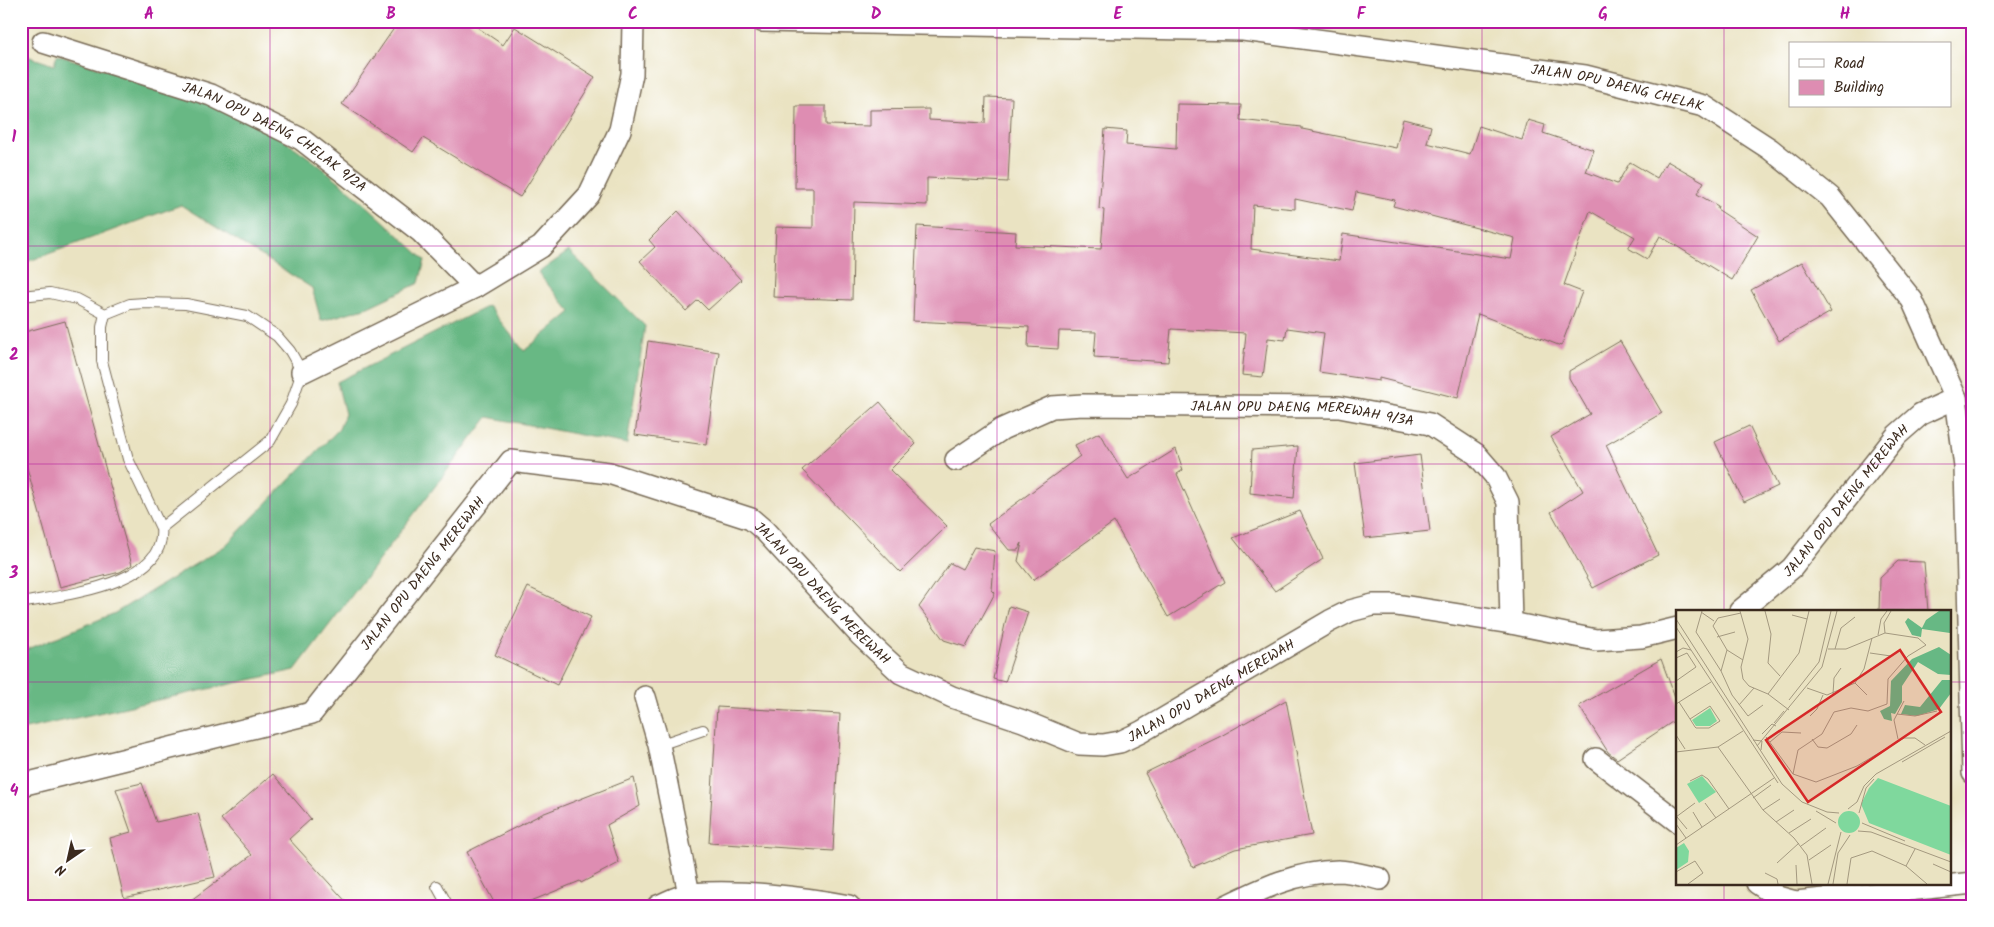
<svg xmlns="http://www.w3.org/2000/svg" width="1994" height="927" font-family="Kalam,sans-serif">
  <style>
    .forest { fill: #67b884; stroke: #517151 }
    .building { fill: #de8db2; fill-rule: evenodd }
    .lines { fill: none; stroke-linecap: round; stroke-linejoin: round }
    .lane-casing { stroke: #786b57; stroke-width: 12 }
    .street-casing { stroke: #786b57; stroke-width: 24 }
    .lane { stroke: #fff; stroke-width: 10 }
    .street { stroke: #fff; stroke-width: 21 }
    .grid { fill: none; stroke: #b5179e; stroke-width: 1; stroke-opacity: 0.55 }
    .labels { text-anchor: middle; stroke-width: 5; stroke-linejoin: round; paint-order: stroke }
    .street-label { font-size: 14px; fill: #3b2a1e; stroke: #fff }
    .inset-road { fill: none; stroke: #a49980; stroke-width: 1 }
    .view { fill: #d62828; fill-opacity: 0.15; stroke: #d62828; stroke-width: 2.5 }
    .inset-edge { fill: none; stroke: #3b2a1e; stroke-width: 2.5 }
    .neatline { fill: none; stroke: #b5179e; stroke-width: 2 }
    .grid-label { font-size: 16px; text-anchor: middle; font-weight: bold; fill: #b5179e }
  </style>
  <rect width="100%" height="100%" fill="#fff"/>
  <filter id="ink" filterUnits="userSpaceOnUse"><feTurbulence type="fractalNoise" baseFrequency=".02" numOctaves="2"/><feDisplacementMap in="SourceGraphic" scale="10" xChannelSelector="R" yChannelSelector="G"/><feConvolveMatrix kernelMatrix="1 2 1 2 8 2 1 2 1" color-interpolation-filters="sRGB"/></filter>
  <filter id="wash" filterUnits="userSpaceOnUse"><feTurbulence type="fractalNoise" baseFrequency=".0096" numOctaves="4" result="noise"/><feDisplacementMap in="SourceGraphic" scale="20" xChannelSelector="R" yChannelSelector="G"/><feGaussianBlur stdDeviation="1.12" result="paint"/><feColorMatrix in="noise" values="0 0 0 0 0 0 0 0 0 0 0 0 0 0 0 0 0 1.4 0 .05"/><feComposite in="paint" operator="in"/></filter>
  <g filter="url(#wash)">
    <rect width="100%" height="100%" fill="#eae3c2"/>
    <g class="forest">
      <path d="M21,54L54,65L57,55C128,77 215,98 277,136C332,170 378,216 425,260L419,283L368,307L321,321L312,288L181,205L21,264Z"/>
      <path d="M569,251L645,326L627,444L488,417L295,670L21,730V652L115,613L225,546L339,429L345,414L337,382L488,306L524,351L571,312L538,273Z"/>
    </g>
    <g id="blocks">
      <g class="building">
        <path d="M399,21H468L503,45L515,27L595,77L520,197L423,138L413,152L342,104Z"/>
        <path d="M986,97L1012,98L1008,182L927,178V205L854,202L852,300L773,297L776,227L813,228V188H795L796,106H826V125L870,126V110L929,109V120L985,123Z"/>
        <path d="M1177,104L1241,105L1240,120L1302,127V129L1396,148L1403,119L1431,126L1427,143L1470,154L1479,126L1522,140L1528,120L1545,125L1543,133L1594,150L1586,172L1617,184L1630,162L1657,178L1667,161L1704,182L1697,194L1718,206L1717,209L1758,236L1732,280L1660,236L1647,259L1628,248L1635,237L1590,211L1564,285L1582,292L1561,346L1478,314L1458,398L1379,378V381L1319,372L1324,333L1287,328L1285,340L1268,338L1263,377L1242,375L1246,333L1171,329L1168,362L1094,357L1096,332L1059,331L1058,349L1028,347L1029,327L913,321L917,226L1016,232L1015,245L1101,249L1104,210L1099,209L1105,129L1127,131L1126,145L1176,149ZM1356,192L1395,200L1393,206L1515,238L1511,259L1343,234L1339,261L1251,249L1253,205L1295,209V199L1352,211Z"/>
        <path d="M678,211L741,280L708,310L698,300L686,311L640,261L655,247L649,240Z"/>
        <path d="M1802,262L1831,312L1779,341L1751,290Z"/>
        <path d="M65,321L132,565L120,572L60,587L21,446V333Z"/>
        <path d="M648,341L719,352L706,445L635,435Z"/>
        <path d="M1620,341L1662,413L1606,445L1658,555L1593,588L1551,512L1583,491L1551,437L1590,414L1569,378V371Z"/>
        <path d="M880,402L916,444L890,470L947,526L900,572L802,470Z"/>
        <path d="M1749,426L1778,486L1744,502L1715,442Z"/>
        <path d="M1099,433L1128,479L1176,449L1183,470L1177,474L1225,582L1168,617L1114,522L1033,580L1018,561L1022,543L1018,550H1009L988,524L1080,456L1075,445Z"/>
        <path d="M1298,446L1294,498L1250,493L1252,450Z"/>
        <path d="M1420,455L1430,531L1365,538L1355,463Z"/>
        <path d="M1300,511L1323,559L1275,591L1233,538Z"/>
        <path d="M974,547L995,551L992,590L995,593L966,647L944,640L919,607L950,563L962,569Z"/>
        <path d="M1898,561L1924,562L1928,611H1879L1880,578Z"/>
        <path d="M528,587L591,617L557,685L495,655Z"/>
        <path d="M1009,606L1028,612L1005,682L993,679Z"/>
        <path d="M1661,659L1678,705V718L1617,759L1608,752L1579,706Z"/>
        <path d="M1286,700L1312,835L1235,849L1193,867L1145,773L1219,737Z"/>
        <path d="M717,707L840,714L833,851L709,843Z"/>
        <path d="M273,774L311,819L289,839L350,906H183L252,855L221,819Z"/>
        <path d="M634,778L640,806L607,825L619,863L581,883L580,881L519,906H496L467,852L542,814Z"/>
        <path d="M142,783L156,822L198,813L215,877L124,898L110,838L131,832L116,789Z"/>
      </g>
    </g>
  </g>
  <g filter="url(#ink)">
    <use href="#blocks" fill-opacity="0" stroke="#786b57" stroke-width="1"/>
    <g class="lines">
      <g class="lane-casing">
        <g id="lane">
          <path d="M21,296L50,293L77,299L105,314L130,304L145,303L186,304L247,316L277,336L290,351L302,372L291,404L270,441L161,528"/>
          <path d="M21,603C61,595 168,585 161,528L128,459L102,361V327L105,314"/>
          <path d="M659,745L703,730"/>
          <path d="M437,886L448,906"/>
        </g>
      </g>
      <g class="street-casing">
        <g id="street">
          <path id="s1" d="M762,21L1243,30L1585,76L1704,106L1770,149L1830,197L1912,300L1956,398L1965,467L1973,773"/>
          <path id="s2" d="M43,42L211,95L301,139L421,232L475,287"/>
          <path d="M302,372L475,287L541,247L589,195L620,130L632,74L633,21"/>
          <path id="s3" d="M956,460L1002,429L1052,407L1083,405L1339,407L1430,424L1476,454L1495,476L1508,502L1511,623"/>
          <path id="s4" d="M1740,611L1792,568L1897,435L1921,414L1956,398"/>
          <path d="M645,697L659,745L689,894"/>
          <path d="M1596,759L1678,822"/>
          <path id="s5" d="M21,785L312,713L511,461L609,473L751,519L765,531L860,635L901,673L952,697L1023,721L1079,744L1103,745L1120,742L1141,732L1330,621L1350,611L1373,605H1396L1511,623L1596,640L1641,637L1678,628"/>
          <path d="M1757,883L1778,897L1796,902L1973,883"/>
          <path d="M658,906C668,902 680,895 691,894C740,890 802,897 849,906"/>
          <path d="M1226,906C1263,888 1296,872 1338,871C1351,871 1367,876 1380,879"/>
        </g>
      </g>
      <use href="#lane" class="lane"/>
      <use href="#street" class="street"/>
    </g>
  </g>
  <path class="grid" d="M270,21V906M512,21V906M755,21V906M997,21V906M1239,21V906M1482,21V906M1724,21V611M21,246H1973M21,464H1973M21,682H1678M1950,682H1973M1724,883V906"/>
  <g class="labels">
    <g class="street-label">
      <text dy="5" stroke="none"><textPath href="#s1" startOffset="860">JALAN OPU DAENG CHELAK</textPath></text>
      <text dy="5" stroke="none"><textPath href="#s2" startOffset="252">JALAN OPU DAENG CHELAK 9/2A</textPath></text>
      <text dy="5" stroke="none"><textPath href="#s3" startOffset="361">JALAN OPU DAENG MEREWAH 9/3A</textPath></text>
      <text dy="5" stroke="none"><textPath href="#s4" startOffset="154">JALAN OPU DAENG MEREWAH</textPath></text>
      <text dy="5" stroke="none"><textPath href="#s5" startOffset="478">JALAN OPU DAENG MEREWAH</textPath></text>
      <text dy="5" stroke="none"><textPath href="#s5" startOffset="972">JALAN OPU DAENG MEREWAH</textPath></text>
      <text dy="5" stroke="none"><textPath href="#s5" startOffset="1422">JALAN OPU DAENG MEREWAH</textPath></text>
    </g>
  </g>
  <g transform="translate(1676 610)">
    <rect width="275" height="275" fill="#eae3c2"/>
    <path d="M34,98L41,111L34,116H20L16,110ZM26,166L40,182L23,193L11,174ZM202,168L275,196V245L193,213L185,194L193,178ZM162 212a11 11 0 1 1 22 0a11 11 0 1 1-22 0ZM8,233L13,241L12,252L0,260V238Z" fill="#7fd89d"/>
    <path d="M263,1H275L274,23L246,19L245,27L236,25L229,12L232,8L246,18L250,10ZM263,37L275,45V65L262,64L242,52L226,76V92L219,104L215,103L216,111L208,109L204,101L214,96L215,71L236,49ZM266,70H275V83L263,99L241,106L225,104L229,95L244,97Z" fill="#67b884"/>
    <path class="inset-road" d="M26,1L20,22L45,61M64,1L72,29L65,57L67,69L73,76L92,84L113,100M89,1L95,24L92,53L104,66M25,2L38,11M65,3L42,8L37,16L51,40L67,50M116,5L131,9M0,9L106,174L126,192L151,202L163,203M0,17L102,173M209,23L208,13L215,1M202,25L205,9L211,1M41,27L59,22M159,39L165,18L179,7M51,40L45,61L56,85L72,106L87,95M0,42L7,38L15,40M194,43L215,46M0,48L11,43L20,57L0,71M179,73L191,85M131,78L151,85L179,73L188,59L196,28M92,84L123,43L133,1M157,84L158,68L165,58M113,90L143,52L155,1M3,92L14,109L19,117L20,118H33L44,111L34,96L14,109M0,94L35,72M63,95L78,78M221,104L239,106L261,101M134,106L141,99L147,85M98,113L108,101M86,124L96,114L100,116M0,125L9,139M90,127L117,164L140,172L181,156L228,128H239L249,135M136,129L142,137L151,138L175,124L181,115M222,129L218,110L228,91M77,130L86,131L85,140M94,132L106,122L125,123M81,136L146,57L161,1M42,137L87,200L118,228L131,245L136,274M0,142L42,137L67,121M226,152L269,127M117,164L122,140L146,124L158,102L175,98L192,101L211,94L212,69L232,46L250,35L242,28L209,23L170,39H152M14,171L26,165L32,169L53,199M77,188L95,175M29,193L40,208M172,199L181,192L188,176L200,164L275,121M87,200L104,189M140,201L160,213M17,202L26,217M183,203L190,178L198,169M0,207L19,193M1,207L11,219M100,212L118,200M186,213L229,231M0,214L10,228M182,221L195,222L275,252M113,223L135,209M0,235L98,168M125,236L150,218M133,250L155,235M101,253L123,233M257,254L275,262M120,255L121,274M230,256L239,239M0,262L19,251L27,263L12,274M89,263L101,269L102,274M152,274L165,222M157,274L162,243L174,225M171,274L175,248L196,241L230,256L251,274"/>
    <path class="view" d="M224,40L265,102L132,192L90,130Z"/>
    <rect width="275" height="275" class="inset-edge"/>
  </g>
  <rect width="1994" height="927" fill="none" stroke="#fff" stroke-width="55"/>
  <rect x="1789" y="42" width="162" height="65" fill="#ffffff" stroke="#b1aaa5"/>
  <rect x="1799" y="59" width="25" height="8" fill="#ffffff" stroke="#b1aaa5"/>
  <text x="1834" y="68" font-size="15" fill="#3b2a1e">Road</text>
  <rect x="1799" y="80" width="25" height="15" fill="#de8db2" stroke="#b1aaa5"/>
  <text x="1834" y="92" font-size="15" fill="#3b2a1e">Building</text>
  <g transform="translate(68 860) rotate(214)" stroke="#ffffff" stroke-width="4" paint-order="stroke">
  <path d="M0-4L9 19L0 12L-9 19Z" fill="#3b2a1e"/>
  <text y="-8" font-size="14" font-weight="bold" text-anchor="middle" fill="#3b2a1e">N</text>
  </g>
  <rect x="28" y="28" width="1938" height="872" class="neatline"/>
  <g class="grid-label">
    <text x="149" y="19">A</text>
    <text x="391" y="19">B</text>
    <text x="633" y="19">C</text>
    <text x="876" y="19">D</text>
    <text x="1118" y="19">E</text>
    <text x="1361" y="19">F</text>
    <text x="1603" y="19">G</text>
    <text x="1845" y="19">H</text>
    <text x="14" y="142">1</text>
    <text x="14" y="360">2</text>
    <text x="14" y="578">3</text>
    <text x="14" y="796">4</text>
  </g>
</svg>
